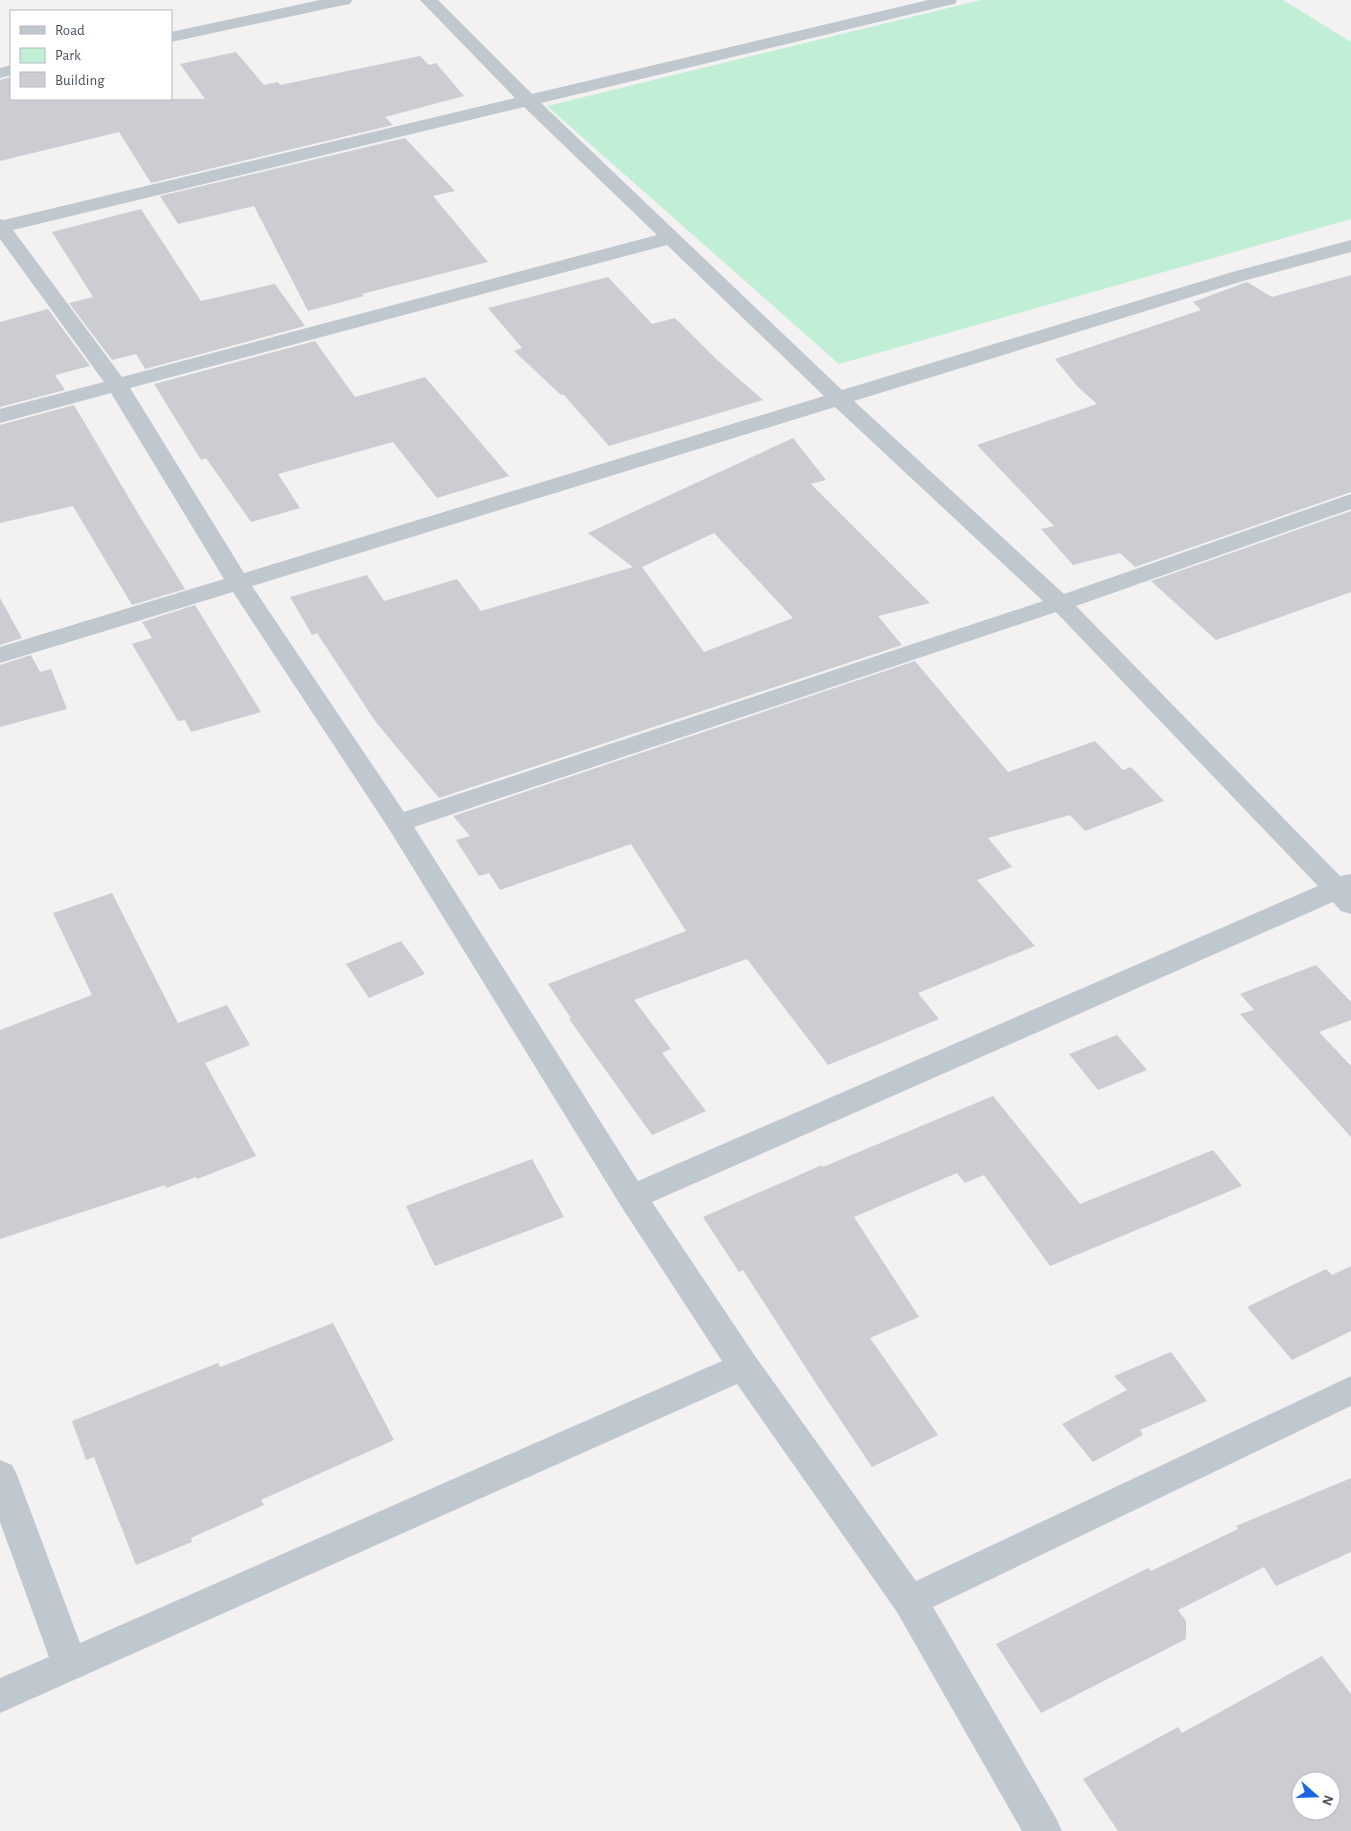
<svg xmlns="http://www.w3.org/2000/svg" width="1351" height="1831" font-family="'Alegreya Sans',sans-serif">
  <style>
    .green { fill: #c1efd6 }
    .building { fill: #cbcdd3; fill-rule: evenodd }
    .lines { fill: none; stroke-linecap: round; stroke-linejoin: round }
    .minor { fill: #bfc7cf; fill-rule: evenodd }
  </style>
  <rect width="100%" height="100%" fill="#f3f1f1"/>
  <path class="green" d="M981,0H1283L1351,42V219L839,364L547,106Z"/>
  <g class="building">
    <path d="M236,52L264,85L278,82L280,85L420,56L429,65L436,63L464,96L385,117L393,125L151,183L119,132L0,161V80L11,77V99H205L180,64Z"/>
    <path d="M405,138L455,191L433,196L488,262L362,294L364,296L308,311L254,206L178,224L160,196Z"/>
    <path d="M141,209L201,301L275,284L305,326L145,369L136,354L112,360L69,303L93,297L52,232Z"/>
    <path d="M1351,275V492L1135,567L1120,553L1073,565L1041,529L1054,526L977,445L1097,404L1077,386L1055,359L1201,310L1193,302L1244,283L1247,282L1272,297Z"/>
    <path d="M608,277L652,324L675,318L715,358L763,400L609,446L563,394L561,395L514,351L522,348L488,308Z"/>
    <path d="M48,309L90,366L55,375L65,390L0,407V322Z"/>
    <path d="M315,341L355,397L425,377L509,476L437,498L393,442L278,474L300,508L251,522L206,458L201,460L154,384Z"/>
    <path d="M74,405L142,520L185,589L132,605L73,506L0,523V425Z"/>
    <path d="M793,438L826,480L811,484L930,603L878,616L902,645L439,798L375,721L317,633L312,635L290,597L367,575L384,601L457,579L481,611L633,567L588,533ZM714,533L793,618L704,652L642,567Z"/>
    <path d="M1351,511V592L1216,640L1151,581Z"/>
    <path d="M0,598L22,638L0,645Z"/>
    <path d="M195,605L261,712L191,732L185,720L178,721L132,644L152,638L142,622Z"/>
    <path d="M31,655L40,672L51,669L67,709L0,727V665Z"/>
    <path d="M915,661L1008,772L1095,741L1123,770L1131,767L1164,801L1085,831L1070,815L988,838L1012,867L977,880L1035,946L918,993L939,1019L828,1065L747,959L634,1000L671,1049L662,1053L706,1111L652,1135L569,1019L571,1018L548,984L686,931L631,844L500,890L489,873L479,876L456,840L470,836L453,816Z"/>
    <path d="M112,893L178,1023L227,1005L250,1045L205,1063L256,1156L197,1179L196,1177L166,1188L165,1185L0,1239V1030L92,995L53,913Z"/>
    <path d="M401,941L425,974L369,998L346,964Z"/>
    <path d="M1316,965L1351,1002V1020L1319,1032L1351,1066V1137L1240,1014L1254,1010L1240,994Z"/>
    <path d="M1117,1035L1147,1070L1098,1090L1069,1054Z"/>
    <path d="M993,1096L1080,1204L1213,1150L1242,1186L1050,1266L984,1175L965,1183L957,1173L854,1217L919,1317L870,1338L938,1435L872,1467L817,1385L743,1270L739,1272L703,1217L822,1165L823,1167Z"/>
    <path d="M532,1159L564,1217L435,1266L406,1206Z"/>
    <path d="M1351,1266V1331L1292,1360L1247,1307L1326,1269L1332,1275Z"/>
    <path d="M333,1323L394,1440L261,1500L264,1505L191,1538L192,1542L136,1565L94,1457L86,1460L72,1421L218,1363L220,1367Z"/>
    <path d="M1171,1352L1207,1401L1140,1430L1143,1435L1093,1462L1062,1424L1127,1390L1114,1376Z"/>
    <path d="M1351,1478V1552L1276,1586L1264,1567L1178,1610L1186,1621V1639L1041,1713L996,1644L1148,1568L1151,1571L1238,1529L1236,1526Z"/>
    <path d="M1322,1656L1351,1694V1831H1118L1083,1779L1178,1727L1182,1733ZM1301,1781H1331V1811H1301Z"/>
  </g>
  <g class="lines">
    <g class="minor">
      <path d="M320,0H352L350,4L344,5L171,42V32Z"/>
      <path d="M420,0H438L532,94L928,0H957L955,4L949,5L541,103L842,390L1229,273L1351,240V252L1243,281L854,401L1064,594L1351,494V509L1076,606L1340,876L1351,874V914L1341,911L1333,902L652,1202L755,1356L916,1581L1351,1376V1406L933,1607L1056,1818L1062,1831H1022L897,1612L737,1384L0,1713V1678L49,1657L0,1522V1460L12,1465L17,1475L80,1643L722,1361L621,1206L389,829L233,592L0,663V647L224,579L111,393L0,423V409L104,382L0,239V219L4,220L515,98ZM524,107L657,235L122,377L13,230ZM667,245L824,396L244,573L130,388ZM835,407L1043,601L404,812L252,586ZM1056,612L1318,886L638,1181L414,827Z"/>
      <path d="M11,65V75L0,78V68Z"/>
    </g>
  </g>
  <rect x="10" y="10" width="162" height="90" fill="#ffffff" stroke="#b6babf"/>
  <rect x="20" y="26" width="25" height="8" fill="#bfc7cf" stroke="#b6babf"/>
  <text x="55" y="35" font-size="15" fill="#49535e">Road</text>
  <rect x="20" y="48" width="25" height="15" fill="#c1efd6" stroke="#b6babf"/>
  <text x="55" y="60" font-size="15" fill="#49535e">Park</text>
  <rect x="20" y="72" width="25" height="15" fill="#cbcdd3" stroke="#b6babf"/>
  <text x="55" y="85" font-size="15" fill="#49535e">Building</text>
  <g transform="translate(1316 1796) rotate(110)"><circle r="24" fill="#ffffff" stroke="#b6babf"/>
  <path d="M0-4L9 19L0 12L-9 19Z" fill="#1d66e2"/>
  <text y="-8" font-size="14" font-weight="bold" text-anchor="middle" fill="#49535e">N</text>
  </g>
</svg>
